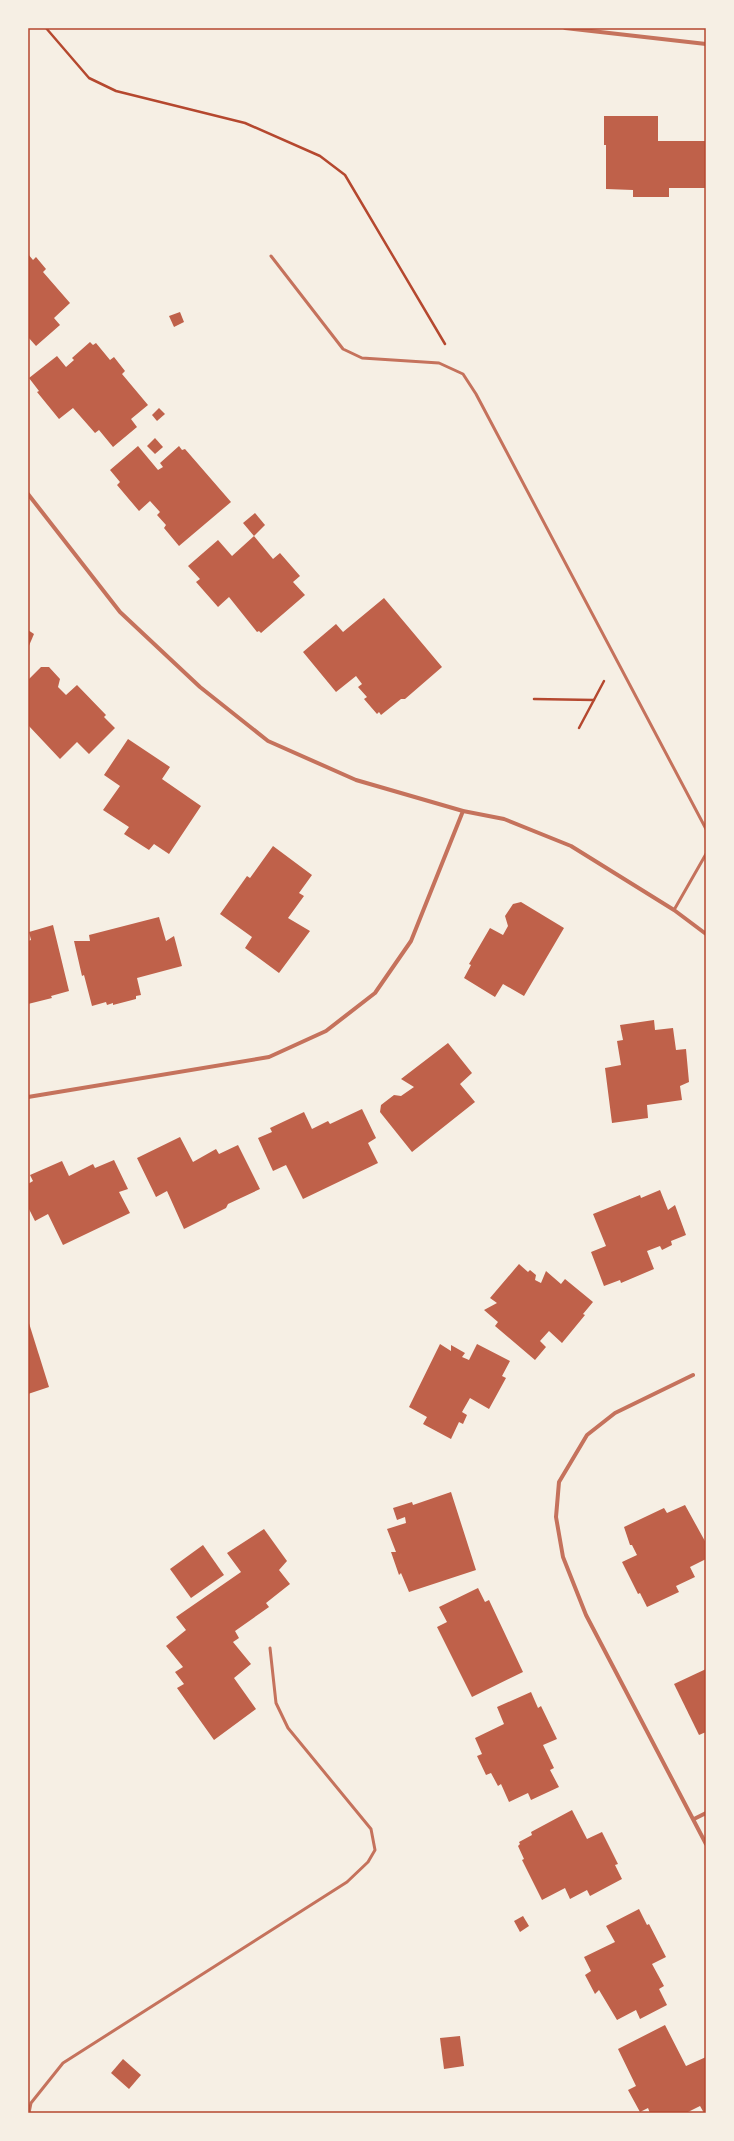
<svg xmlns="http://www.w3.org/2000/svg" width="734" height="2141" font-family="Manrope,sans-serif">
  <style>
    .building { fill: #bf614a }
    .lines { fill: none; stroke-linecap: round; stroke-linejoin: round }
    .path { stroke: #b5482f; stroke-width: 2.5 }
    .service { stroke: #c5725c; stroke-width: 3 }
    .minor { stroke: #c5725c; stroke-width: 4 }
    .neatline { fill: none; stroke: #b5482f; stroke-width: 1.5 }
  </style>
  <rect width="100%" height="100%" fill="#f6efe4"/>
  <g class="building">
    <path d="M604,116H658V141H706V188H669V197H633V190L606,189V145H604Z"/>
    <path d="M28,254L33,260L36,257L46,269L43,272L70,303L54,318L60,325L36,346L28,337Z"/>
    <path d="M180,312L184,322L174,327L169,316Z"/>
    <path d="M90,342L93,345L96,343L110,360L114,357L125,371L122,374L148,405L131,419L137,427L113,447L99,430L95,433L73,408L59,419L37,392L39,391L29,378L57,356L66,367L74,360L72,358Z"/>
    <path d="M159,408L165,414L157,421L152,415Z"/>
    <path d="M155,438L163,447L155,454L147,446Z"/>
    <path d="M138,446L158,470L163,467L160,463L179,446L182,450L185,449L231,502L179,546L164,528L166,525L157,515L160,512L150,501L139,511L117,485L120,482L110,470Z"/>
    <path d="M255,513L265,525L254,536L243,523Z"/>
    <path d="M254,536L273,559L280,553L300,576L293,582L305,595L261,633L259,631L257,632L229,597L218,607L196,582L200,579L188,566L218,540L232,556Z"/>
    <path d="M384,598L442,667L405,699H401L381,715L379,712L377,714L364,699L367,697L358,687L362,684L356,676L336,692L303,652L336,624L343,632Z"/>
    <path d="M28,630L34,634L28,648Z"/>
    <path d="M41,667H49L60,679L58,687L66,695L77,685L106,715L104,717L115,728L89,754L77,742L60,759L28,725V680Z"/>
    <path d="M128,739L170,767L162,779L201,806L169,854L154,844L149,850L124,834L129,827L103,810L120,786L104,775Z"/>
    <path d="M273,846L312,875L299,893L304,896L288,918L310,931L279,973L245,948L252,937L220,914L247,876L250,878Z"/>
    <path d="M521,902L564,928L524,996L503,984L495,997L464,978L471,965L469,964L490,928L503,935L508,926L505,916L513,904Z"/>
    <path d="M159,917L166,941L174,936L182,966L137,978L141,995L136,996V999L113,1005V1003L107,1005L106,1002L92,1006L84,975L82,976L74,941H90L89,935Z"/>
    <path d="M53,925L69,991L51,996L52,998L28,1004V941L31,940L29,932Z"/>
    <path d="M654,1020L655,1030L673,1028L676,1050L686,1049L689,1082L680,1086L682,1100L647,1105L648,1118L612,1123L605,1068L621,1065L617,1041L623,1040L620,1025Z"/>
    <path d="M448,1043L472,1073L460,1084L475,1102L412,1152L380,1112L381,1105L394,1095L401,1096L414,1087L401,1079Z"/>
    <path d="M362,1109L376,1138L368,1143L378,1163L303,1199L286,1165L273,1171L258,1138L272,1132L270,1128L304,1112L312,1129L328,1121L330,1124Z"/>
    <path d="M180,1137L193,1162L216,1149L219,1154L238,1145L260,1189L228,1204L226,1208L184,1229L167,1191L156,1197L137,1158Z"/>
    <path d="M114,1160L128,1189L119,1192L130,1213L63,1245L48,1214L35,1221L28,1207V1184L33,1181L30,1175L62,1161L69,1176L93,1164L95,1168Z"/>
    <path d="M660,1190L668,1210L675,1205L686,1235L671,1241L672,1245L662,1250L660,1246L647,1251L654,1269L621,1283L620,1280L604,1286L591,1252L606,1246L593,1214L640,1195L641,1198Z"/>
    <path d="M519,1264L528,1272L530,1270L536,1275L535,1280L541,1283L546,1271L561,1284L565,1279L593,1302L583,1314L585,1315L562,1343L549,1331L540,1341L546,1347L535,1360L495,1326L498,1322L484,1310L497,1303L490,1298Z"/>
    <path d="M28,1320L49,1387L28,1394Z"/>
    <path d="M440,1344L451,1351V1345L465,1353L462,1357L469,1360L477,1344L510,1361L502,1376L506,1378L489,1409L470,1398L462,1412L467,1415L463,1424L459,1422L451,1439L423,1424L427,1417L409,1407Z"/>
    <path d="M451,1492L476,1570L409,1592L401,1573L399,1575L391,1552H396L387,1529L406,1523L405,1517L397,1520L393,1508L412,1502L413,1505Z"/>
    <path d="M685,1505L706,1543V1559L690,1567L695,1577L676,1586L679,1592L647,1607L640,1593L638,1594L622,1562L637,1555L632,1545H630L624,1527L664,1508L667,1513Z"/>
    <path d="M264,1529L287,1561L279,1570L290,1584L266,1603L269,1607L235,1631L239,1638L233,1642L251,1664L234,1678L256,1709L214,1740L177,1688L184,1684L175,1672L183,1667L166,1646L186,1630L176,1617L241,1572L227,1553Z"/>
    <path d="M203,1545L224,1575L191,1598L170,1569Z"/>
    <path d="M478,1588L485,1602L489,1600L523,1672L472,1697L437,1627L447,1622L439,1607Z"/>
    <path d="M706,1669V1732L699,1735L674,1684Z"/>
    <path d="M531,1692L538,1708L541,1706L557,1739L543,1745L554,1768L550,1770L559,1787L531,1800L528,1793L509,1802L501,1784L498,1786L491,1773L486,1775L477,1756L482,1754L475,1738L504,1724L497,1707Z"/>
    <path d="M572,1810L587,1839L602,1832L618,1864L615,1865L622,1879L590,1896L587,1890L570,1899L565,1888L542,1900L522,1860L524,1859L518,1846L520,1844L519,1842L532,1835L531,1832Z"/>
    <path d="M639,1909L647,1925L649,1924L666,1957L652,1964L664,1986L659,1989L667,2005L640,2019L636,2010L617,2020L599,1990L595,1994L585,1975L591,1971L584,1957L615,1942L606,1926Z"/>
    <path d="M523,1916L529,1926L520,1932L514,1921Z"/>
    <path d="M665,2025L686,2066L706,2057V2113H704L700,2106L686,2113H650L648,2108L640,2112L628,2090L636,2086L618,2049Z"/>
    <path d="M460,2036L464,2066L444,2069L440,2038Z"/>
    <path d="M123,2059L141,2075L129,2089L111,2073Z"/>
  </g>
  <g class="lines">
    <g class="path">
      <path d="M46,28L89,78L116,91L245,123L320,156L345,175L445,344"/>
      <path d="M534,699L594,700"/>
      <path d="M579,728L604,681"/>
    </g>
    <g class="service">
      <path d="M271,256L343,349L362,358L439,363L463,374L476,394L706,829"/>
      <path d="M674,910L706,854"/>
      <path d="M29,2113L31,2103L63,2063L347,1882L368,1862L375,1850L371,1829L288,1728L276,1703L270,1648"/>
    </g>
    <g class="minor">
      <path d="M565,28L706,44"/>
      <path d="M28,494L120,612L200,687L268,741L356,780L463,811L504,819L571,846L674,910L706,934"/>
      <path d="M28,1097L269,1057L326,1031L375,993L411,941L463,811"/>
      <path d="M693,1375L615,1413L587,1435L559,1482L556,1517L563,1557L586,1615L706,1844"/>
      <path d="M694,1819L706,1813"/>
    </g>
  </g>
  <rect width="734" height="2141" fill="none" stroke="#f6efe4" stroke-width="58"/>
  <rect x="29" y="29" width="676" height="2083" class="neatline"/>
</svg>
